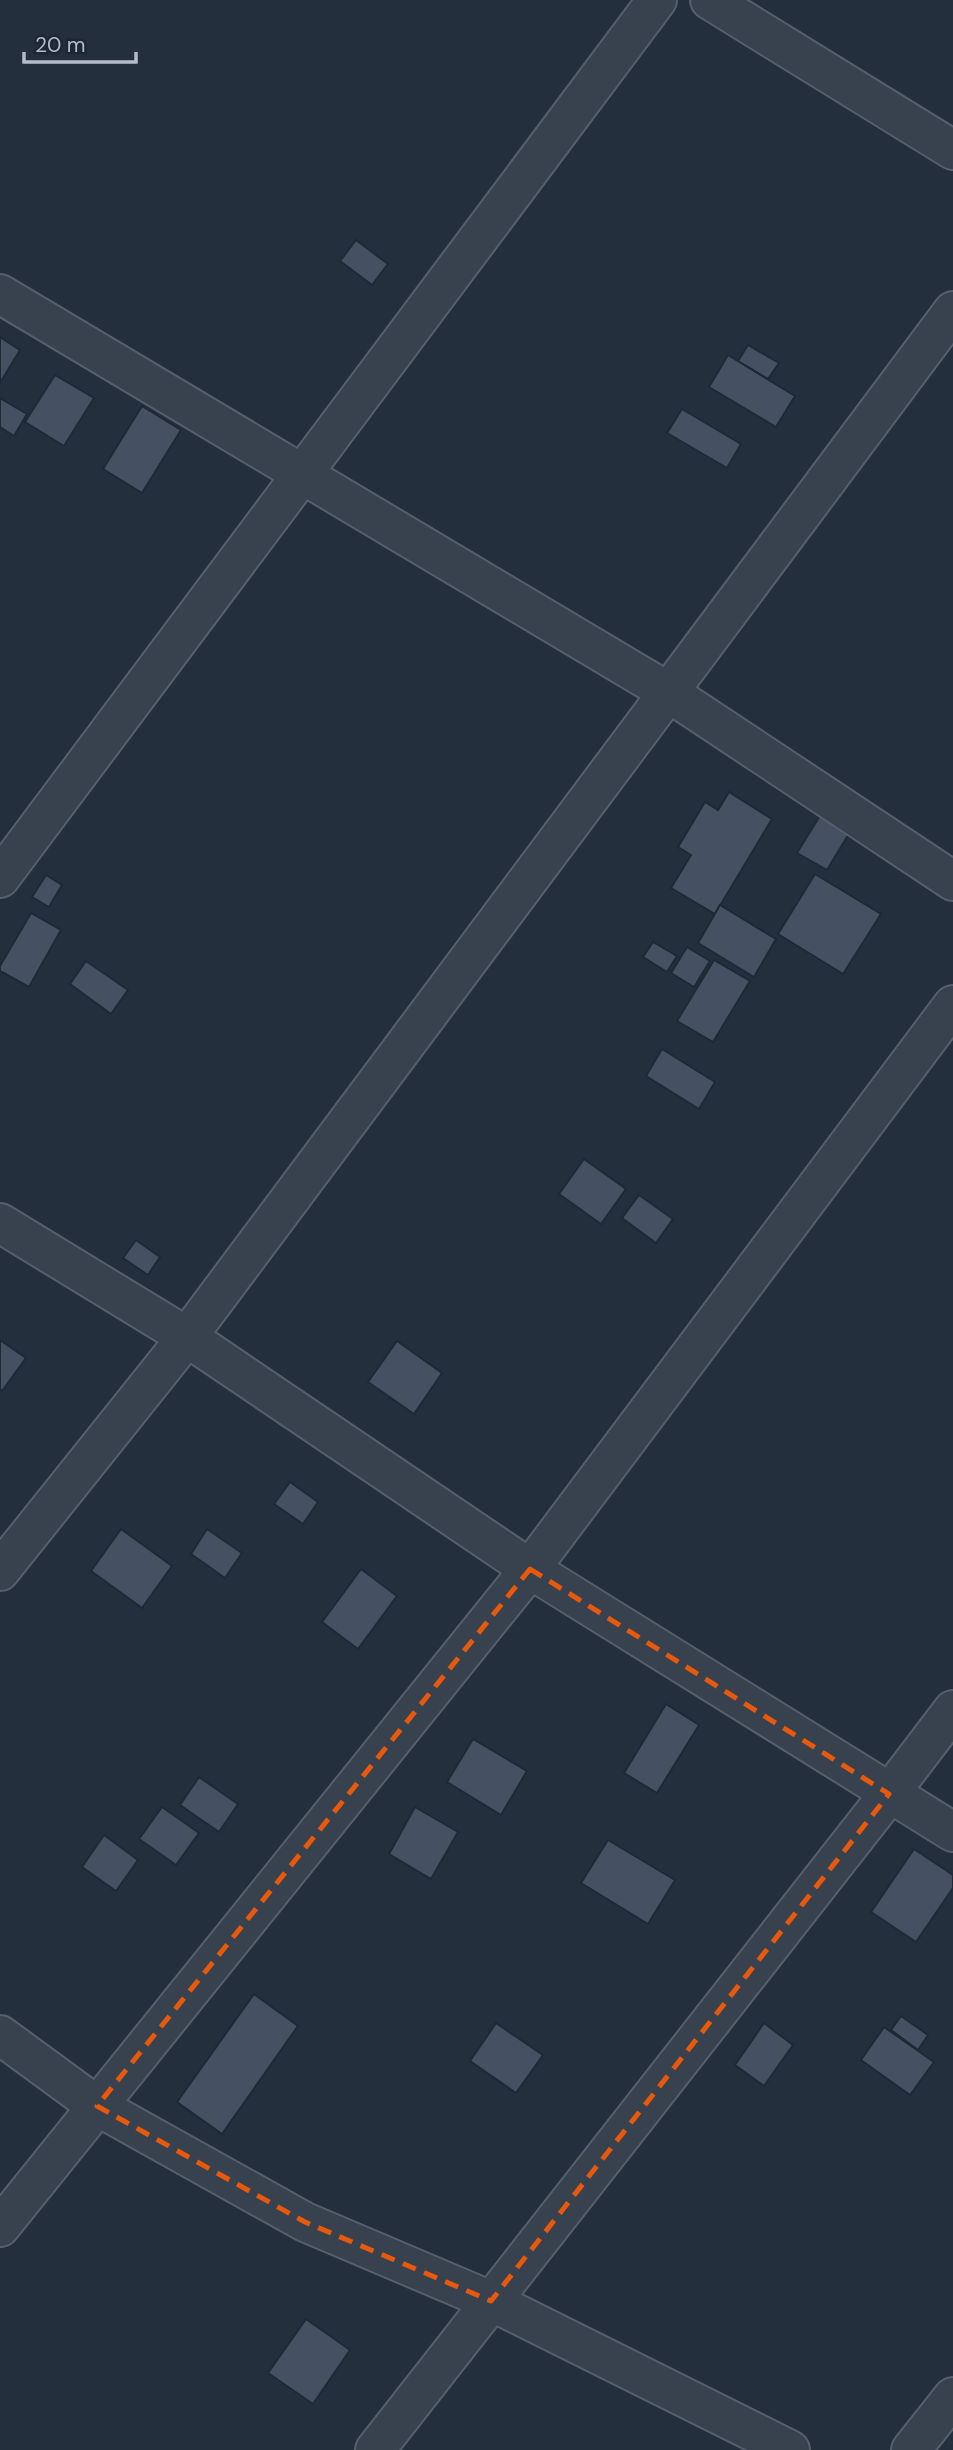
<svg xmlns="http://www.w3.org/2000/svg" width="953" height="2450" font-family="'DM Sans',sans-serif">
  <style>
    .building { fill: #455162; stroke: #1f2835; stroke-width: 2 }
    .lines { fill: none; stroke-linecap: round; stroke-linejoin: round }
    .minor-casing { stroke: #565f6c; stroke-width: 42 }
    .minor { stroke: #38414e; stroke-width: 38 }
    .marked { fill: none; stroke: #e8590c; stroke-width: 5; stroke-dasharray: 14 9; stroke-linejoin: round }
  </style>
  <rect width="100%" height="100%" fill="#242f3e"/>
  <g class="building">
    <path d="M356,240L388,264L372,285L340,261Z"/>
    <path d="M0,337L20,350L0,383Z"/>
    <path d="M748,345L779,363L768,379L738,361Z"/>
    <path d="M728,355L795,396L776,427L709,387Z"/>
    <path d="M55,375L94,398L64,446L25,422Z"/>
    <path d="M0,398L27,414L14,436L0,427Z"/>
    <path d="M142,406L181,430L142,493L103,469Z"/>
    <path d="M682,409L741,444L727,468L667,433Z"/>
    <path d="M729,792L772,819L715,914L671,888L691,855L678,847L705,802L718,810Z"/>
    <path d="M821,814L850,832L827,870L797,853Z"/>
    <path d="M815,874L881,914L843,974L778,934Z"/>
    <path d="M46,875L62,885L49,907L32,897Z"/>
    <path d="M720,905L776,939L754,977L698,943Z"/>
    <path d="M31,913L61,930L29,987L0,971V966Z"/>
    <path d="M653,942L677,956L667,972L643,957Z"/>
    <path d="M687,947L710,961L694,987L671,973Z"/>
    <path d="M714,960L750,981L713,1042L677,1021Z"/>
    <path d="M86,961L128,990L111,1014L70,984Z"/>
    <path d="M662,1049L715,1082L699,1109L646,1076Z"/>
    <path d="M584,1159L626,1189L601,1224L559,1194Z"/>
    <path d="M639,1195L673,1219L656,1243L622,1218Z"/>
    <path d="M136,1240L160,1257L148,1275L123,1258Z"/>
    <path d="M0,1340L26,1358L2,1391L0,1389Z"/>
    <path d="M397,1341L442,1373L414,1414L368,1382Z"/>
    <path d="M290,1482L318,1502L303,1524L274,1504Z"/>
    <path d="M121,1529L172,1566L142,1608L91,1571Z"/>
    <path d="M207,1529L242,1553L225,1578L191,1554Z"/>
    <path d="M361,1569L397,1596L358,1649L322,1622Z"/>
    <path d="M666,1704L699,1725L657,1793L624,1773Z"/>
    <path d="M473,1739L527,1771L501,1815L447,1782Z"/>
    <path d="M199,1777L238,1804L219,1832L180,1805Z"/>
    <path d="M162,1807L199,1833L176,1865L139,1839Z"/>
    <path d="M415,1807L458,1832L431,1879L389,1854Z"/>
    <path d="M104,1835L138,1860L116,1891L82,1867Z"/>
    <path d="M608,1840L675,1880L648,1924L581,1883Z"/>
    <path d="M914,1849L953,1875V1888L916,1942L871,1912Z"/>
    <path d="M254,1994L298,2026L222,2134L177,2102Z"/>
    <path d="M901,2016L928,2035L918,2050L891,2030Z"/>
    <path d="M496,2023L543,2055L516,2093L470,2061Z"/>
    <path d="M764,2023L793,2045L764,2086L735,2065Z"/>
    <path d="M884,2027L934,2062L910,2095L861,2060Z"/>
    <path d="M306,2319L350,2350L313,2404L268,2373Z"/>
  </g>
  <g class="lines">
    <g class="minor-casing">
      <g id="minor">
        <path d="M710,0L953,150"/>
        <path d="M0,294L668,692L953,881"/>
        <path d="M0,878L657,0"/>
        <path d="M0,1223L187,1337L530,1569L953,1832"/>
        <path d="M0,1571L187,1337L953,311"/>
        <path d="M0,2035L97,2106L305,2222L491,2301L790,2450"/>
        <path d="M0,2227L530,1569L953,1005"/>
        <path d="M375,2450L889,1794L953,1710"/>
        <path d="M911,2450L953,2397"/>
      </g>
    </g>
    <use href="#minor" class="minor"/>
  </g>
  <path class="marked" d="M530,1569L889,1794L491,2301L305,2222L97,2106Z"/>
  <path d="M24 52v10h112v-10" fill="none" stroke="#b4bcc9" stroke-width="3.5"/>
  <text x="35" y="52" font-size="21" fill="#b4bcc9" stroke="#1d2633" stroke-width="5" paint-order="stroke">20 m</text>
</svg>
